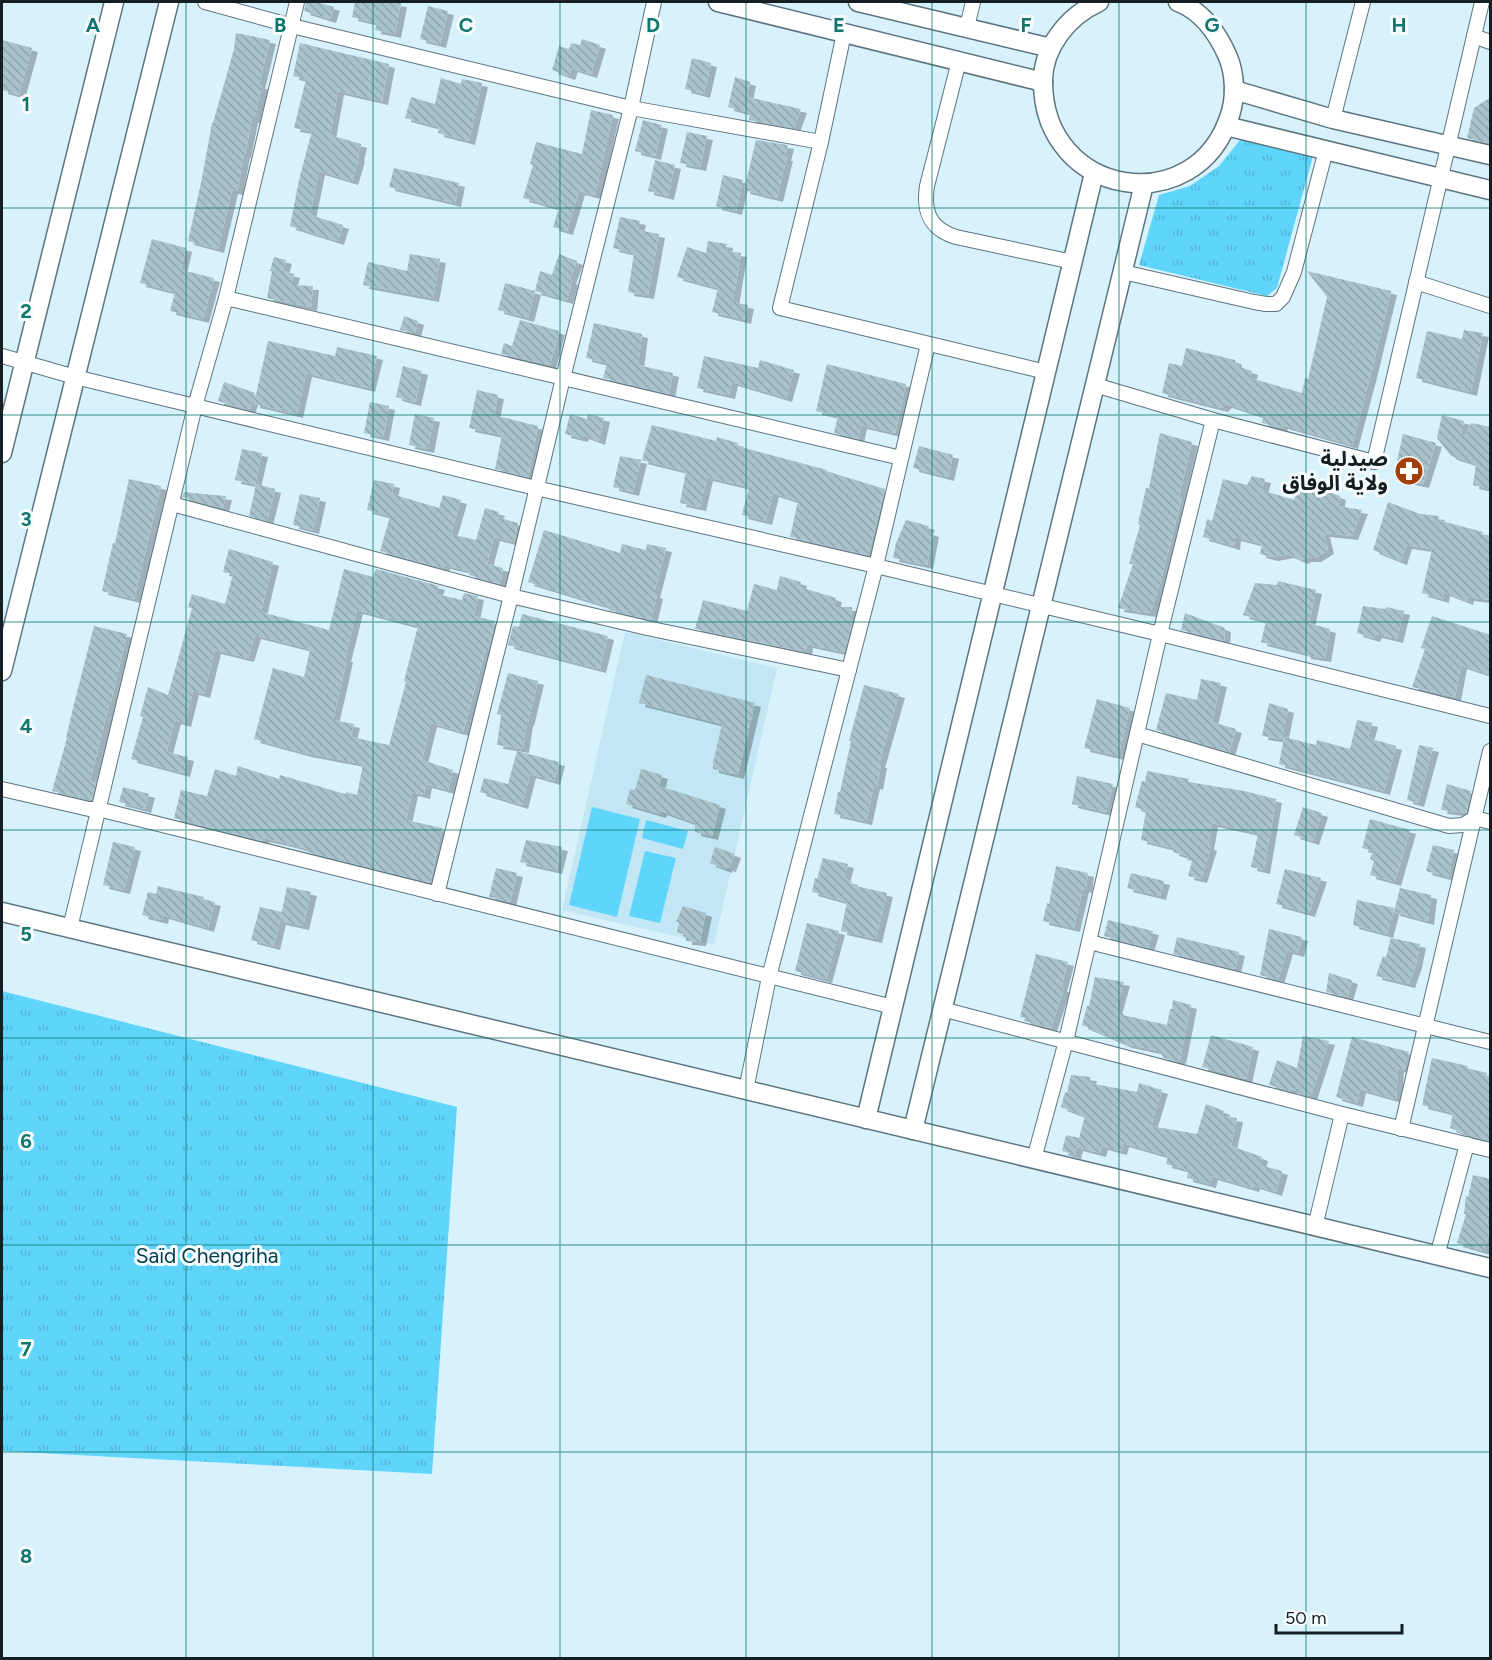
<svg xmlns="http://www.w3.org/2000/svg" width="1492" height="1660" font-family="Figtree,'Noto Sans Arabic',sans-serif">
  <style>
    .built { fill: #c2e6f3 }
    .grass { fill: #60d5fb }
    .park { fill: url(#park-tufts) }
    .building { fill: url(#building-back-hatch); fill-rule: evenodd; filter: url(#shadow) }
    .lines { fill: none; stroke-linecap: round; stroke-linejoin: round }
    .street-casing { stroke: #5d757e; stroke-width: 16 }
    .secondary-casing { stroke: #5d757e; stroke-width: 21 }
    .street { stroke: #fff; stroke-width: 14 }
    .secondary { stroke: #fff; stroke-width: 18 }
    .grid { fill: none; stroke: #0f766e; stroke-width: 1.5; stroke-opacity: 0.55 }
    .labels { text-anchor: middle; stroke-width: 6; stroke-linejoin: round; paint-order: stroke }
    .poi-label { font-size: 21px; font-weight: bold; fill: #151f22; stroke: #f6fcfe; text-anchor: end }
    .park-label { font-size: 21px; fill: #003b4b; stroke: #f6fcfe }
    .grid-label { font-size: 20px; text-anchor: middle; font-weight: bold; fill: #0f766e; stroke: #f6fcfe; stroke-width: 6; stroke-linejoin: round; paint-order: stroke }
  </style>
  <defs>
    <pattern id="park-tufts" width="24" height="20" patternUnits="userSpaceOnUse" patternTransform="scale(1.5)"><rect width="24" height="20" fill="#60d5fb"/><path d="M3 7l-1-3M5 7V3M7 7l1-3M15 17l-1-3M17 17v-4M19 17l1-3" fill="none" stroke="#52b6d7"/></pattern>
    <pattern id="building-back-hatch" width="6" height="6" patternUnits="userSpaceOnUse" patternTransform="scale(1.5)"><rect width="6" height="6" fill="#a9c3cd"/><path d="M-1 5l2 2M0 0l6 6M5-1l2 2" fill="none" stroke="#91a7b0"/></pattern>
    <filter id="shadow"><feDropShadow dx="6" dy="4" stdDeviation="0" flood-color="#0004"/></filter>
  </defs>
  <rect width="100%" height="100%" fill="#d7f2fd"/>
  <path class="built" d="M625,632L777,668L714,945L562,910Z"/>
  <g class="grass">
    <path d="M592,807L640,819L617,917L569,905Z"/>
    <path d="M646,820L688,831L683,849L642,838Z"/>
    <path d="M645,851L676,858L660,923L629,916Z"/>
  </g>
  <g class="park">
    <path d="M1240,140L1313,156L1277,288L1267,296L1139,265L1159,195L1190,186L1219,166Z"/>
    <path d="M2,991L457,1107L432,1474L2,1451Z"/>
  </g>
  <g class="building">
    <path d="M306,2H317L334,7L330,19L304,11Z"/>
    <path d="M355,2H393L401,3L395,34L375,30L377,23L352,17Z"/>
    <path d="M428,6L448,11L440,44L420,39Z"/>
    <path d="M236,33L270,40L259,85H262L254,119H252L245,154H244L237,191L232,190L218,249L188,241L201,183L212,123H213L234,49Z"/>
    <path d="M582,39L600,45L591,74L572,68L569,76L552,70L559,46L569,49L571,43L580,45Z"/>
    <path d="M2,40L32,48L19,95L2,90Z"/>
    <path d="M300,43L389,64L382,101L338,91L330,135L361,144L358,157L359,158L352,181L319,171L310,215L343,225L338,241L290,226L299,180L312,131L294,128L306,79L293,76Z"/>
    <path d="M692,58L711,63L704,94L685,89Z"/>
    <path d="M735,77L750,82L747,97L801,109L794,128L749,120L750,113L728,107Z"/>
    <path d="M441,78L461,84L462,79L482,83L469,141L438,133L439,127L405,118L411,97L435,104Z"/>
    <path d="M1491,97V144L1467,138L1474,108Z"/>
    <path d="M591,110L613,115L595,195L579,191L567,231L553,227L559,208L523,198L533,165L530,164L536,142L582,154Z"/>
    <path d="M643,120L662,125L655,156L635,151Z"/>
    <path d="M687,132L707,136L700,167L680,163Z"/>
    <path d="M756,140L788,145L785,157H787L777,198L744,190Z"/>
    <path d="M655,160L675,165L668,196L648,191Z"/>
    <path d="M394,168L459,183L455,203L389,187Z"/>
    <path d="M723,175L743,180L736,211L716,206Z"/>
    <path d="M620,217L640,221L638,230L659,234L648,295L628,292L634,253L613,248Z"/>
    <path d="M152,239L186,248L181,270L214,278L203,319L170,311L175,292L140,283Z"/>
    <path d="M708,241L727,244L726,251L741,253L733,302L748,305L745,320L712,312L718,288L677,277L687,247L706,253Z"/>
    <path d="M410,254L440,259L433,298L363,285L368,262L407,271Z"/>
    <path d="M559,254L577,261L570,280L572,281L567,300L535,291L540,271L552,275Z"/>
    <path d="M274,257L286,260L283,271L294,274L291,285L313,286L311,307L267,298L272,271H270Z"/>
    <path d="M1307,271L1391,291L1371,374L1352,445L1282,425L1281,428L1262,423L1263,416L1226,404L1222,408L1162,393L1169,363L1182,366L1186,348L1235,360L1237,366L1252,371L1250,378L1302,393L1305,378L1308,379L1327,297Z"/>
    <path d="M505,283L535,291L528,318L498,310Z"/>
    <path d="M404,316L418,321L415,333L400,330Z"/>
    <path d="M520,320L559,331L550,365L501,354L504,343L512,346Z"/>
    <path d="M594,323L642,334L638,365L673,373L669,394L603,378L607,363L586,358Z"/>
    <path d="M1464,330L1483,333L1471,392L1416,378L1427,331L1462,339Z"/>
    <path d="M268,341L335,356L337,347L377,356L369,388L306,373L297,414L254,404Z"/>
    <path d="M704,356L758,368L760,360L794,370L786,398L732,382L729,395L697,388Z"/>
    <path d="M827,364L906,384L895,433L861,425L858,439L834,433L838,416L816,411Z"/>
    <path d="M403,366L422,371L415,402L396,397Z"/>
    <path d="M224,382L255,393L249,410L218,401Z"/>
    <path d="M477,390L498,395L494,415L538,426L528,477L495,469L502,435L469,428Z"/>
    <path d="M370,402L389,406L383,437L364,433Z"/>
    <path d="M415,414L434,418L428,449L409,445Z"/>
    <path d="M570,414L587,419L588,414L604,418L599,441L583,435L582,438L565,434Z"/>
    <path d="M1442,415L1464,421L1461,435L1465,436L1471,423L1491,427V489L1473,485L1476,464L1451,456L1437,438Z"/>
    <path d="M652,425L716,441L717,437L738,443L737,446L827,470L826,471L885,489L868,555L790,537L798,501L773,493L766,521L742,515L749,487L707,477L700,507L680,503L686,471L641,460L633,492L613,487L620,456L642,460Z"/>
    <path d="M1160,433L1192,442L1179,496L1182,497L1160,584L1150,613L1118,608L1133,564H1129L1140,525L1138,524L1146,488H1149Z"/>
    <path d="M1403,434L1436,443L1423,484L1404,480H1396L1401,463L1397,461Z"/>
    <path d="M919,446L953,455L948,477L913,468Z"/>
    <path d="M242,449L262,453L255,484L235,480Z"/>
    <path d="M1252,476L1265,479L1262,490L1294,500L1296,491L1309,485L1340,496L1338,506L1362,510L1352,536L1324,533L1328,550L1315,558H1305L1302,560L1288,554L1272,557L1260,554L1262,544L1235,537L1234,546L1203,537L1207,519L1212,521L1223,479L1247,485Z"/>
    <path d="M129,479L161,486L134,599L102,591L113,543H115Z"/>
    <path d="M374,480L394,484L392,494L439,508L443,495L461,500L451,534L476,540L485,508L499,512L497,517L518,523L514,542L494,537L487,564L503,568L500,584L469,575L470,571L444,565L443,568L380,551L390,516L367,510Z"/>
    <path d="M256,484L275,489L267,521L249,516Z"/>
    <path d="M184,492L203,494L226,496L223,508L182,497Z"/>
    <path d="M300,494L320,498L313,530L293,525Z"/>
    <path d="M1388,502L1420,514L1439,516L1438,520L1483,532L1482,534L1491,536V600L1468,597L1467,601L1444,592L1443,599L1422,593L1432,549L1406,545L1401,561L1373,550Z"/>
    <path d="M906,520L929,526L927,531L933,533L927,565L893,558L896,543Z"/>
    <path d="M544,530L620,553L622,544L646,550L647,544L666,548L654,594L657,595L651,620L609,610L610,607L528,582Z"/>
    <path d="M229,549L273,562L261,612L329,630L344,569L373,577L376,569L439,586L436,594L462,600L464,593L478,596L474,616L495,621L488,650H486L474,691L463,732L431,723L422,760L453,770L448,790L426,784L424,795L412,792L406,820L442,828L430,883L307,852V849L286,843L263,838L262,841L174,818L181,790L207,796L215,769L236,776L238,766L279,779L280,775L345,794L346,792L357,795L363,764L305,753L254,739L273,668L304,677L310,649L255,635L248,658L215,650L204,694L193,691L185,723L175,720L168,746L167,752L188,757L184,773L131,759L143,717L140,716L148,687L168,695L192,608L188,607L192,594L225,604L233,574L223,572ZM357,610L418,626L404,681L406,682L389,745L351,737L354,724L333,720L341,686L347,658H345Z"/>
    <path d="M780,576L801,582L800,587L836,598L834,607H852V624L844,652L807,644L806,652L695,629L703,600L747,611L754,584L777,590Z"/>
    <path d="M1278,581L1316,590L1309,623L1330,629L1325,658L1305,655V653L1261,642L1266,621L1243,615L1255,583L1277,585Z"/>
    <path d="M1363,606L1385,609L1386,607L1404,611L1397,639L1376,634L1374,638L1357,633Z"/>
    <path d="M1185,613L1225,628L1224,641L1181,630Z"/>
    <path d="M522,614L608,636L600,669L508,645L513,626L519,627Z"/>
    <path d="M1432,616L1491,635V675L1461,665L1455,697L1412,687L1425,649L1421,648Z"/>
    <path d="M94,626L127,634L114,689L110,705H109L90,781L96,783L91,800H90L52,791L67,738H66L74,704Z"/>
    <path d="M508,673L538,681L528,722H527L523,749L497,745L501,715L497,714Z"/>
    <path d="M646,675L755,703L738,775L713,769V763L722,724L639,703Z"/>
    <path d="M1201,679L1221,683L1212,722L1236,729L1229,752L1156,730L1166,693L1197,700Z"/>
    <path d="M864,685L899,694L879,764H881L877,786L874,785L866,821L834,814L838,792H840L851,741H849Z"/>
    <path d="M1097,699L1130,708L1118,756L1084,748Z"/>
    <path d="M1269,703L1288,709L1282,739L1262,736Z"/>
    <path d="M1357,720L1372,723L1368,738L1396,746L1384,791L1279,764L1284,737L1316,745L1317,740L1350,749Z"/>
    <path d="M1419,745L1433,748L1418,803L1407,800Z"/>
    <path d="M517,751L559,762L554,781L530,774L522,805L480,792L484,778L508,784Z"/>
    <path d="M641,769L662,775L659,786L720,805L712,836L695,832V823L661,811L660,814L626,804L630,789L635,790Z"/>
    <path d="M1147,771L1189,779L1188,782L1244,791L1276,799L1264,870L1251,867L1258,834L1249,831L1212,823L1208,846L1211,847L1201,879L1188,876L1192,861L1187,860V856L1173,852L1174,848L1141,840L1146,811L1135,807L1142,781L1145,782Z"/>
    <path d="M1077,776L1113,784L1106,812L1072,804Z"/>
    <path d="M1447,784L1471,791L1466,813L1441,810Z"/>
    <path d="M123,787L149,794L145,809L119,802Z"/>
    <path d="M1303,807L1322,813L1313,841L1294,835Z"/>
    <path d="M1370,819L1410,830L1395,882L1370,875L1374,861L1370,859L1373,851L1362,848Z"/>
    <path d="M526,840L562,847L556,870L520,862Z"/>
    <path d="M113,842L135,847L124,890L103,885Z"/>
    <path d="M1433,845L1454,850L1448,877L1426,871Z"/>
    <path d="M715,847L735,854L730,868L726,867V869L710,863Z"/>
    <path d="M823,858L848,864L844,879L852,881L851,885L887,893L876,939L841,931L847,902L812,892L815,878L817,879Z"/>
    <path d="M1056,866L1088,873L1086,889L1083,888L1074,928L1043,921L1047,903L1049,904Z"/>
    <path d="M496,868L517,873L510,902L489,897Z"/>
    <path d="M1285,869L1321,878L1309,913L1276,904Z"/>
    <path d="M1131,873L1164,881L1160,896L1127,888Z"/>
    <path d="M158,886L204,897L203,899L215,902L208,928L163,915L162,920L142,915L148,892L156,894Z"/>
    <path d="M287,887L311,892L303,926L280,921Z"/>
    <path d="M1400,888L1431,895L1428,921L1394,912Z"/>
    <path d="M1357,900L1394,908L1387,934L1353,925Z"/>
    <path d="M683,906L706,913L700,942L686,941V935L677,932L679,922H676Z"/>
    <path d="M260,907L282,912L274,946L251,940Z"/>
    <path d="M1108,920L1153,931L1148,948L1104,936Z"/>
    <path d="M807,923L839,931L826,979L795,971Z"/>
    <path d="M1269,929L1302,937L1298,953L1287,950L1278,980L1260,975Z"/>
    <path d="M1177,937L1239,952L1235,969L1173,954Z"/>
    <path d="M1391,938L1420,944L1416,964L1409,984L1376,976L1383,956L1386,957Z"/>
    <path d="M1036,954L1068,962L1061,988H1064L1051,1028L1024,1021L1025,1018L1020,1017Z"/>
    <path d="M1329,973L1352,980L1347,997L1326,992Z"/>
    <path d="M1095,977L1124,982L1116,1011L1123,1013V1015L1167,1025L1170,1009H1172L1173,1000L1191,1005L1180,1060L1179,1059L1178,1062L1164,1058L1159,1051L1126,1044L1082,1025L1087,1006H1089Z"/>
    <path d="M1211,1035L1253,1047L1246,1079L1202,1067Z"/>
    <path d="M1303,1036L1329,1041L1311,1096L1291,1089V1091L1269,1085L1277,1060L1297,1068Z"/>
    <path d="M1352,1037L1409,1052L1404,1070L1398,1068L1396,1099L1360,1089L1357,1103L1336,1097Z"/>
    <path d="M1432,1058L1468,1066L1467,1068L1487,1073L1486,1076L1491,1077V1141L1471,1136L1450,1128L1453,1113L1422,1105Z"/>
    <path d="M1071,1075L1091,1077L1089,1083L1137,1092L1139,1083L1162,1090L1151,1126L1197,1134L1206,1104L1224,1111L1223,1116L1237,1118L1231,1146L1262,1157L1260,1165L1282,1171L1276,1192L1254,1185L1253,1188L1212,1176L1210,1184L1187,1178L1188,1170L1166,1164L1168,1156L1123,1143L1121,1151L1102,1146L1100,1153L1077,1147L1075,1155L1062,1151L1066,1135L1079,1138L1085,1116L1061,1107L1065,1092L1067,1093Z"/>
    <path d="M1473,1175L1491,1179V1195L1487,1224L1491,1226L1484,1251L1457,1243L1466,1214H1464L1466,1196L1468,1197Z"/>
  </g>
  <g class="lines">
    <g class="street-casing">
      <g id="street">
        <path d="M205,2L292,26L631,108L821,142"/>
        <path d="M967,27L973,2"/>
        <path d="M844,33L821,142L780,308L1046,372"/>
        <path d="M1474,36L1490,42"/>
        <path d="M959,61L927,186C923,212 930,229 956,237L1073,262"/>
        <path d="M1333,119L1363,2"/>
        <path d="M1123,272L1254,302L1266,304H1276L1283,297L1294,272L1326,150"/>
        <path d="M1416,282L1490,306"/>
        <path d="M226,298L901,458"/>
        <path d="M2,356L75,377L195,406L536,488L876,566L1160,634L1490,716"/>
        <path d="M1095,385L1213,420L1374,462L1482,2"/>
        <path d="M172,504L511,596L647,628L849,670"/>
        <path d="M1137,734L1449,826L1463,825L1475,818L1490,822"/>
        <path d="M2,789L89,809H98L893,1007"/>
        <path d="M437,894L511,596L563,378L631,108L654,2"/>
        <path d="M70,928L195,406L226,298L297,2"/>
        <path d="M1089,942L1490,1042"/>
        <path d="M942,1009L1342,1114L1490,1150"/>
        <path d="M746,1090L769,977L876,566L928,344"/>
        <path d="M1401,1129L1490,751"/>
        <path d="M1034,1159L1066,1041L1160,634L1213,420"/>
        <path d="M1315,1227L1342,1114"/>
        <path d="M1437,1256L1467,1144"/>
      </g>
    </g>
    <g class="secondary-casing">
      <g id="secondary">
        <path d="M718,2L1043,82"/>
        <path d="M858,2L1051,48"/>
        <path d="M1099,2C1068,16 1042,48 1043,83C1044,197 1196,222 1230,115C1236,97 1235,74 1228,57C1218,34 1202,11 1178,2"/>
        <path d="M1234,90L1333,119L1490,155"/>
        <path d="M1226,126L1490,190"/>
        <path d="M2,453L114,2"/>
        <path d="M2,671L169,2"/>
        <path d="M2,912L1490,1268"/>
        <path d="M866,1119L1094,173"/>
        <path d="M913,1130L1144,184"/>
      </g>
    </g>
    <use href="#street" class="street"/>
    <use href="#secondary" class="secondary"/>
  </g>
  <path class="grid" d="M186,2V1658M373,2V1658M560,2V1658M746,2V1658M932,2V1658M1119,2V1658M1306,2V1658M2,208H1490M2,415H1490M2,622H1490M2,830H1490M2,1038H1490M2,1245H1490M2,1452H1490"/>
  <defs>
    <g id="pharmacy-disc" transform="scale(1.5)"><circle r="9.5" fill="#a34009" stroke="#f6fcfe"/><path d="M-2-6h4v4h4v4h-4v4h-4v-4h-4v-4h4Z" fill="#fff"/></g>
  </defs>
  <g fill-rule="evenodd">
    <use href="#pharmacy-disc" x="1409" y="471"/>
  </g>
  <g class="labels">
    <g class="poi-label">
      <text x="1388" y="466">صيدلية<tspan x="1388" dy="24">ولاية الوفاق</tspan></text>
    </g>
    <g class="park-label">
      <text x="207" y="1263">Saïd Chengriha</text>
    </g>
  </g>
  <g class="grid-label">
    <text x="93" y="32">A</text>
    <text x="280" y="32">B</text>
    <text x="466" y="32">C</text>
    <text x="653" y="32">D</text>
    <text x="839" y="32">E</text>
    <text x="1026" y="32">F</text>
    <text x="1212" y="32">G</text>
    <text x="1399" y="32">H</text>
    <text x="26" y="111">1</text>
    <text x="26" y="318">2</text>
    <text x="26" y="526">3</text>
    <text x="26" y="733">4</text>
    <text x="26" y="941">5</text>
    <text x="26" y="1148">6</text>
    <text x="26" y="1356">7</text>
    <text x="26" y="1563">8</text>
  </g>
  <rect width="1492" height="1660" fill="none" stroke="#151f22" stroke-width="6"/>
  <path d="M1276 1624v9h126v-9" fill="none" stroke="#151f22" stroke-width="3"/>
  <text x="1285" y="1624" font-size="18" fill="#151f22" stroke="#f6fcfe" stroke-width="4.5" paint-order="stroke">50 m</text>
</svg>
